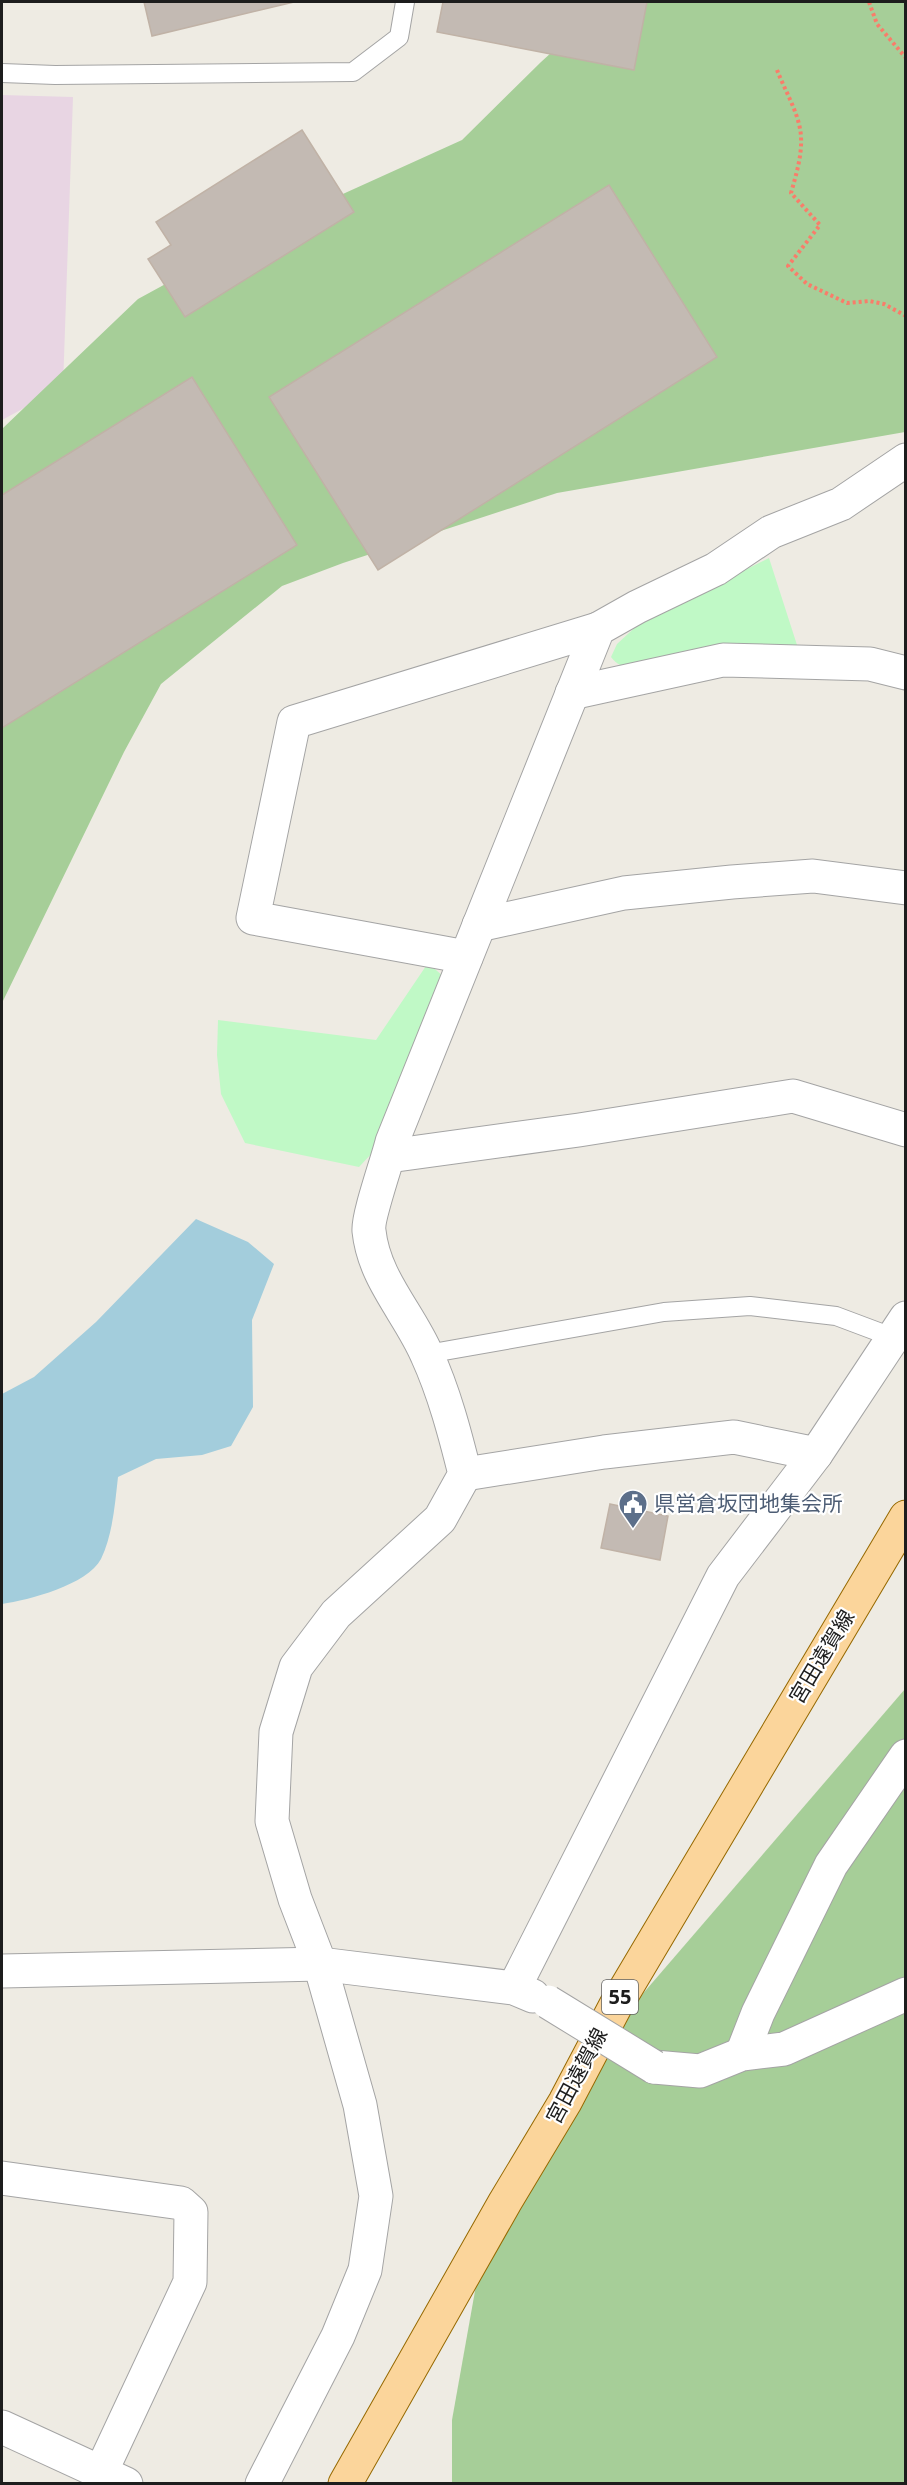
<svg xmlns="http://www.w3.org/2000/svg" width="907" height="2485" font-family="'Noto Sans','Noto Sans JP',sans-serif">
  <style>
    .industrial { fill: #e8d5e3 }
    .forest { fill: #a6ce98 }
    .park { fill: #c0f9c6 }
    .water { fill: #a3cddc }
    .building { fill: #c3bab3; stroke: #c0b2a6; stroke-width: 1.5 }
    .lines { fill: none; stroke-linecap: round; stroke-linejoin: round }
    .service-casing { stroke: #a4a4a4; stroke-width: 20 }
    .minor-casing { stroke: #a4a4a4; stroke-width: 35 }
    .primary-casing { stroke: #966901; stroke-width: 35 }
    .path { stroke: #f97d6a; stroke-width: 4; stroke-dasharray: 3 3; stroke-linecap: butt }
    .service { stroke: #fff; stroke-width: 18 }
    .minor { stroke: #fff; stroke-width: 33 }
    .primary { stroke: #fbd59b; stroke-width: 33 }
    .minor-bridge-casing { stroke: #a4a4a4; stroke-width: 35; stroke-linecap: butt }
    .minor-bridge { stroke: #fff; stroke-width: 33 }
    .labels { text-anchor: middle; stroke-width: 4.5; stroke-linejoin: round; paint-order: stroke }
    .shield { fill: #fff; stroke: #616161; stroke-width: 1.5 }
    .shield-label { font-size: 20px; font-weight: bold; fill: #1d1d1d }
    .service-label { font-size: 21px; fill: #4e5e75; stroke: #fff; text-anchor: start }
    .street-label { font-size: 21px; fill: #1d1d1d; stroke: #fff }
  </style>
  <rect width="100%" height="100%" fill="#eeebe3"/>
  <path class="industrial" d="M2,95L73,97L63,387L2,420Z"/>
  <g class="forest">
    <path d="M607,2H905V432L557,493L343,563L282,586L161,684L124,752L2,1003V429L138,299L270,227L462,140L541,62Z"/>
    <path d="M905,1689V2483L452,2484V2420L480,2263L603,2040Z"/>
  </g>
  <g class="park">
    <path d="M769,558L797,645L649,664C633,668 622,671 611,657L617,644L642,621Z"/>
    <path d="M428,963L444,977L375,1150L359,1167L245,1143L221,1094L217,1055L218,1020L376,1040Z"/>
  </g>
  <path class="water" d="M196,1219L248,1242L274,1264L252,1320L253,1407L231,1446L202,1455L156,1459L118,1477C115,1503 113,1534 101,1559C87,1585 29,1600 2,1604V1394L34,1377L96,1322Z"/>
  <g class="building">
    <path d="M144,2H294L152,36Z"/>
    <path d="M443,2H647L634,70L437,32Z"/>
    <path d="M302,130L354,212L185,317L148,259L171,245L156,222Z"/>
    <path d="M609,185L717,357L378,570L269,397Z"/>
    <path d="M192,377L297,545L2,728V495Z"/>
    <path d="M610,1504L668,1516L660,1560L601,1548Z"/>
  </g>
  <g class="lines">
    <g class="service-casing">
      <g id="service">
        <path d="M2,73L55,75L353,72L399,37L405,2"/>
        <path d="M427,1354L664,1312L750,1306L836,1316L892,1337"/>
      </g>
    </g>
    <g class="minor-casing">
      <g id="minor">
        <path d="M572,693L723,660L870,664L906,673"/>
        <path d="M479,925L624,893L732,882L813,876L906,888"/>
        <path d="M466,957L253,918L294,722L598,629"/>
        <path d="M389,1156L579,1130L793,1096L906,1130"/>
        <path d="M465,1474L604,1452L734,1437L816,1454"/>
        <path d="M2,1971L320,1964L514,1988L533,1996"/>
        <path d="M514,1988L723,1576L816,1454L906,1318"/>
        <path d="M742,2054L758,2013L831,1865L906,1756"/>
        <path d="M654,2067L700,2071L742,2054L784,2049L906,1994"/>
        <path d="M2,2178L181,2203L191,2212L190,2282L101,2472"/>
        <path d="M2,2427L126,2484"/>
        <path d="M262,2484L338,2336L365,2270L376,2196L360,2105L320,1964L295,1899L272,1821L276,1732L296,1667L336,1614L440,1519L465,1474C455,1434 444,1392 427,1355C409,1313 374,1279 369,1231C367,1218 388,1159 392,1142L598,629L637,607L716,569L771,532L841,504L906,460"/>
      </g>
    </g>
    <g class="primary-casing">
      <path id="primary" d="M345,2484L505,2202L565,2102L616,2005L906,1517"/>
    </g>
    <g class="path">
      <path d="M869,2L877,24L906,58"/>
      <path d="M777,70C785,91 800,115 801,137C802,156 796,175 791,193L820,225L788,266L807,284L847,303L869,301L884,304L906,316"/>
    </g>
    <use href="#service" class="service"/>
    <use href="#minor" class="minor"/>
    <use href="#primary" class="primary"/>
    <g class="minor-bridge-casing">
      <path id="minor-bridge" d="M548,2002L654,2067"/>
    </g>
    <use href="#minor-bridge" class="minor-bridge"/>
  </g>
  <defs>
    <g id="civic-pin" transform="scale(1.5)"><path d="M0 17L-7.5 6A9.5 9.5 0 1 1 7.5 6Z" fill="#5c6f8a" stroke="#fff"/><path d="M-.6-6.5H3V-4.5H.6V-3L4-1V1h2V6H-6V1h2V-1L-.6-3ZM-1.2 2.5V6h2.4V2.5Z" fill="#fff"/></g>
  </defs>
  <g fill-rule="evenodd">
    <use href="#civic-pin" x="633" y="1504"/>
  </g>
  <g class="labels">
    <rect class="shield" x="602" y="1980" width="36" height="34" rx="4.5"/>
    <g class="shield-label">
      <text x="620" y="2004">55</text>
    </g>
    <g class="service-label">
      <text x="654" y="1511">県営倉坂団地集会所</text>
    </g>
    <g class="street-label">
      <text transform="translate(822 1657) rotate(-59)" y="7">宮田遠賀線</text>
      <text transform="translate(577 2076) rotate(-62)" y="7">宮田遠賀線</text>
    </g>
  </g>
  <rect width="907" height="2485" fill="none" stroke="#1d1d1d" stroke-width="6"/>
</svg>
